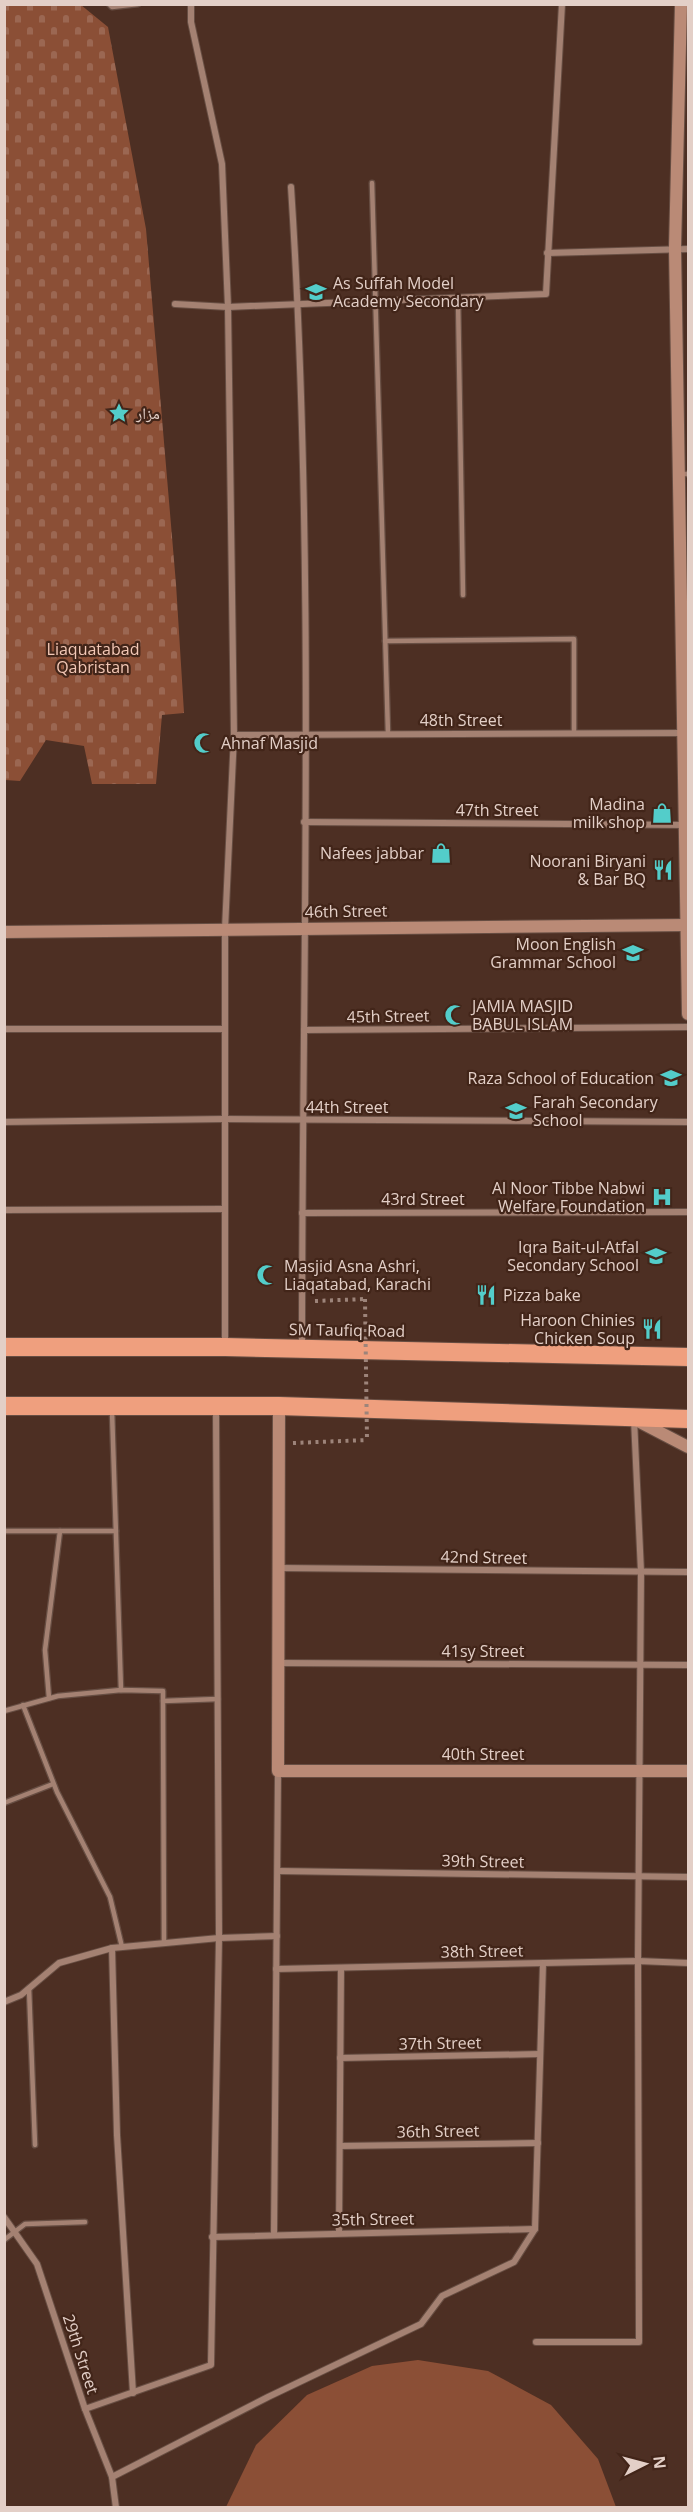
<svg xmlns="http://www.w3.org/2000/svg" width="693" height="2512" font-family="'Open Sans','Noto Naskh Arabic',sans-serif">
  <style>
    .green { fill: #8b4f36 }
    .cemetery { fill: url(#cemetery-stones) }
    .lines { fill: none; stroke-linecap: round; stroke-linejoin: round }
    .lane-casing { stroke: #674e43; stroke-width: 7 }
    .street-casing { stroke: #674e43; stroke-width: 8 }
    .secondary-casing { stroke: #674e43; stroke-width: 14 }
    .highway-casing { stroke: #674e43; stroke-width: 20 }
    .path { stroke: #9d847a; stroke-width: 4; stroke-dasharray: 3 4.5; stroke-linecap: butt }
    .lane { stroke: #a48172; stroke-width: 4.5 }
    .street { stroke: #a48172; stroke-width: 6 }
    .secondary { stroke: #ba8a76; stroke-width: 12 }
    .highway { stroke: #ef9f7e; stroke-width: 18 }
    .path-bridge { stroke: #9d847a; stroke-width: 4; stroke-dasharray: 3 4.5; stroke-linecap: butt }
    .labels { text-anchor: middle; stroke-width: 4.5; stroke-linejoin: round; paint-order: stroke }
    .poi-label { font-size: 16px; fill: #e3cfc7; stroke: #422519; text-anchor: end }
    .park-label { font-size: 16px; fill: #f3c8b6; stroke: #422519 }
    .street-label { font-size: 16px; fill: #e3cfc7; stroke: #422519 }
  </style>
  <defs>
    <pattern id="cemetery-stones" width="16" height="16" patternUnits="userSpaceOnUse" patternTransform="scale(1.5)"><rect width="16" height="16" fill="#8b4f36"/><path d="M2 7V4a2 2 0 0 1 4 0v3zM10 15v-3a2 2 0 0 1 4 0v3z" fill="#9b6752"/></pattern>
  </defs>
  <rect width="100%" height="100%" fill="#4d2f23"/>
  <path class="green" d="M418,2360L488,2371L551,2405L598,2459L616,2507H226L256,2445L307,2395L372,2366Z"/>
  <path class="cemetery" d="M4,5H81L108,27L146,229L176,584L184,713L162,715L156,784H92L84,746L46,740L20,781L5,780Z"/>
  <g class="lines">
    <g class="lane-casing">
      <g id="lane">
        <path d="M109,4L112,7L138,4"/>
        <path d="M372,183L388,734"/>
        <path d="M458,297L463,595"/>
        <path d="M679,474H688"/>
        <path d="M385,641L574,639V733"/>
        <path d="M112,1411L121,1690"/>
        <path d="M4,1531H116"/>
        <path d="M49,1698L45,1650L60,1531"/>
        <path d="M23,1705L57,1792L110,1897L122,1947"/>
        <path d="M4,1711L58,1696L121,1690L163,1691V1701"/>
        <path d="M4,1803L53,1784"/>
        <path d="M164,1943L163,1701L218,1699"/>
        <path d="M29,1988L35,2145"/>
        <path d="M4,2240L25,2224L85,2222"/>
      </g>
    </g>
    <g class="street-casing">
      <g id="street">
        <path d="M191,4V22L222,164L228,307L234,735L225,929V1344"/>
        <path d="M291,187C316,572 302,960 302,1347"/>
        <path d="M547,253L688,249"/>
        <path d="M175,304L228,307L546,294L562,4"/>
        <path d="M234,735L683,733"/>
        <path d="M304,822L685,825"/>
        <path d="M4,1029H224"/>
        <path d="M304,1030L688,1027"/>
        <path d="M4,1122L224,1119L688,1122"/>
        <path d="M4,1210L223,1209"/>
        <path d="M302,1213L688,1212"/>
        <path d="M278,1568L688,1572"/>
        <path d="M278,1663L688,1665"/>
        <path d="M278,1871L688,1877"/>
        <path d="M112,1948L117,2135L133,2393"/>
        <path d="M276,1969L638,1961L688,1963"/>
        <path d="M4,2002L21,1995L59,1963L112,1948L219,1938L277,1936"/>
        <path d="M340,2058L540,2054"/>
        <path d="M340,2146L538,2143"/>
        <path d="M4,2217L37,2264L85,2409L112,2477L116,2508"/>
        <path d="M339,2233L341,1968"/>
        <path d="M274,2235L278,1771"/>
        <path d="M212,2237L535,2229"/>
        <path d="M536,2342H639L638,1961L641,1572L634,1419"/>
        <path d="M85,2409L211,2365L219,1938L216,1409"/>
        <path d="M112,2477L268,2397L421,2324L442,2296L514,2262L535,2229L543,1964"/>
      </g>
    </g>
    <g class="secondary-casing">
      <g id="secondary">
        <path d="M681,4L675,248L688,1014"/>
        <path d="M4,932L688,925"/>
        <path d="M279,1406L278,1771H688"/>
        <path d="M636,1420L688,1447"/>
      </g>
    </g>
    <g class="highway-casing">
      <g id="highway">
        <path d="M4,1347H225L688,1357"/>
        <path d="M4,1406H279L688,1419"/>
      </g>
    </g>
    <g class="path">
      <path d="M315,1301L365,1299"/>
      <path d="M293,1443L367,1440"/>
    </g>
    <use href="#lane" class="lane"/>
    <use href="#street" class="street"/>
    <use href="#secondary" class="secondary"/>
    <use href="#highway" class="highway"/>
    <path class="path-bridge" d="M365,1299L367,1440"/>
  </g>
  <defs>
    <g id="school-bare" transform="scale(1.62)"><path d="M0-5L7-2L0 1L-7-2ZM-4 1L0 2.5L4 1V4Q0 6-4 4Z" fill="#53cdca" stroke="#422519" stroke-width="2.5" paint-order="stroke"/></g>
    <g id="sight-bare" transform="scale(1.62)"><path d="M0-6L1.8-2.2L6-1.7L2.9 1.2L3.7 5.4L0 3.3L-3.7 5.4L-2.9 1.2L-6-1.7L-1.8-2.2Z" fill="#53cdca" stroke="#422519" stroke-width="2.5" paint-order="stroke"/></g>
    <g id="mosque-bare" transform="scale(1.62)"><path d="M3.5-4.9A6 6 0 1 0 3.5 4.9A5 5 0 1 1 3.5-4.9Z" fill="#53cdca" stroke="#422519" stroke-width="2.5" paint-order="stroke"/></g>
    <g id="shop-bare" transform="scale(1.62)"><path d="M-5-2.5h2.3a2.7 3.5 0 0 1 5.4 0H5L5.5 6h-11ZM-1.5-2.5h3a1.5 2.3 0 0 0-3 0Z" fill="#53cdca" stroke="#422519" stroke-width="2.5" paint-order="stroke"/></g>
    <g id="restaurant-bare" transform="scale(1.62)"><path d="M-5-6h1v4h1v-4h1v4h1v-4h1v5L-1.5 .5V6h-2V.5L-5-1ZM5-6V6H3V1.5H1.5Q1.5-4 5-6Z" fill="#53cdca" stroke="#422519" stroke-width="2.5" paint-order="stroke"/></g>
    <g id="hospital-bare" transform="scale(1.62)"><path d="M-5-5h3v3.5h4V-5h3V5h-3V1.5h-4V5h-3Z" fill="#53cdca" stroke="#422519" stroke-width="2.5" paint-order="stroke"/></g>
  </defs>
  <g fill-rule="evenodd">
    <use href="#school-bare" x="316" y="292"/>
    <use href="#sight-bare" x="119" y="413"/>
    <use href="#mosque-bare" x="204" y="743"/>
    <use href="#shop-bare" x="662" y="813"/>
    <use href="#shop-bare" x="441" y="853"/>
    <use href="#restaurant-bare" x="663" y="870"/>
    <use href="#school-bare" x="633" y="953"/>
    <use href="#mosque-bare" x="455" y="1015"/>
    <use href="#school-bare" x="671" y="1078"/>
    <use href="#school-bare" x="516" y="1111"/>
    <use href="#hospital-bare" x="662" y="1197"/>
    <use href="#school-bare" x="656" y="1256"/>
    <use href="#mosque-bare" x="267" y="1275"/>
    <use href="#restaurant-bare" x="486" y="1295"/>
    <use href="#restaurant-bare" x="652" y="1329"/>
  </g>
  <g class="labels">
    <g class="poi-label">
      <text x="333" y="289" text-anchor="start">As Suffah Model<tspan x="333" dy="18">Academy Secondary</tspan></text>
      <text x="136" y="419" text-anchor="start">مزار</text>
      <text x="221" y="749" text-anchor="start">Ahnaf Masjid</text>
      <text x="645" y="810">Madina<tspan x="645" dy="18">milk shop</tspan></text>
      <text x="424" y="859">Nafees jabbar</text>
      <text x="646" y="867">Noorani Biryani<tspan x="646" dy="18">&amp; Bar BQ</tspan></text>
      <text x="616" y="950">Moon English<tspan x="616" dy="18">Grammar School</tspan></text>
      <text x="472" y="1012" text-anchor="start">JAMIA MASJID<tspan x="472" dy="18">BABUL ISLAM</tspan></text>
      <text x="654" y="1084">Raza School of Education</text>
      <text x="533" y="1108" text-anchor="start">Farah Secondary<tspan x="533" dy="18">School</tspan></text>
      <text x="645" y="1194">Al Noor Tibbe Nabwi<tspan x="645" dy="18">Welfare Foundation</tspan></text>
      <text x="639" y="1253">Iqra Bait-ul-Atfal<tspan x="639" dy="18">Secondary School</tspan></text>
      <text x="284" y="1272" text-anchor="start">Masjid Asna Ashri,<tspan x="284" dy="18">Liaqatabad, Karachi</tspan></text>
      <text x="503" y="1301" text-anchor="start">Pizza bake</text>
      <text x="635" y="1326">Haroon Chinies<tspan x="635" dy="18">Chicken Soup</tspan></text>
    </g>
    <g class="park-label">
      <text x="93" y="655">Liaquatabad<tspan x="93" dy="18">Qabristan</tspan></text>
    </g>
    <g class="street-label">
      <text x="461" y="726">48th Street</text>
      <text x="497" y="816">47th Street</text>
      <text transform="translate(346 911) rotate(-1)" y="6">46th Street</text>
      <text transform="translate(388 1016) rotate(-1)" y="6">45th Street</text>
      <text x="347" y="1113">44th Street</text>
      <text x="423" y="1205">43rd Street</text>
      <text transform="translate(347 1330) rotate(1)" y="6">SM Taufiq Road</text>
      <text transform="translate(484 1557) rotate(1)" y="6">42nd Street</text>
      <text x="483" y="1657">41sy Street</text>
      <text x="483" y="1760">40th Street</text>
      <text transform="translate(483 1861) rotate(1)" y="6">39th Street</text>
      <text transform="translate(482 1951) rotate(-1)" y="6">38th Street</text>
      <text transform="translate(440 2043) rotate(-1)" y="6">37th Street</text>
      <text transform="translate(438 2131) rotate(-1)" y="6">36th Street</text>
      <text transform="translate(373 2219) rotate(-1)" y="6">35th Street</text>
      <text transform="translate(81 2354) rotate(72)" y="6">29th Street</text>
    </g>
  </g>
  <rect width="693" height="2512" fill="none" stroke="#e3cfc7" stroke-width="12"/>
  <g transform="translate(645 2464) rotate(84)" stroke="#422519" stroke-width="4.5" paint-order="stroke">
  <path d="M0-4.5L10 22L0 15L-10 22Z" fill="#e3cfc7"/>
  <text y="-9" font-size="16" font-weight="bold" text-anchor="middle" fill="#e3cfc7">N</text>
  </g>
</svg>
